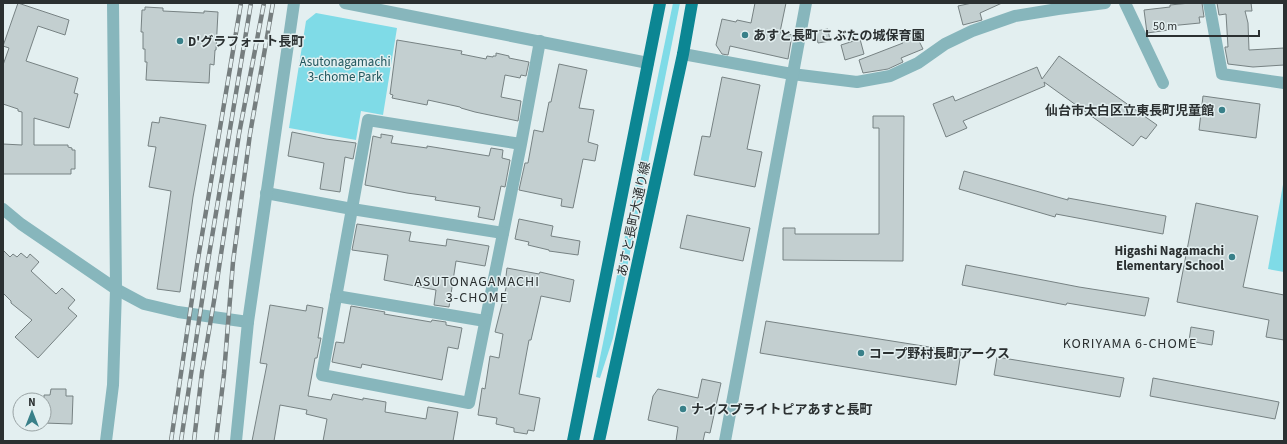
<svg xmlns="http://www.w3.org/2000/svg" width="1287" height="444" font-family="'Source Sans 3','Noto Sans JP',sans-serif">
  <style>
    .green { fill: #7fdbe7 }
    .building { fill: #c3cfd0; stroke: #778283 }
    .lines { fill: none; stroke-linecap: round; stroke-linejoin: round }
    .minor { stroke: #87b6bc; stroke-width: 12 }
    .major { stroke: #0c8693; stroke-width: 12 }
    .rail-casing { stroke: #767e7f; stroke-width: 4.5 }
    .rail { stroke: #e3eff0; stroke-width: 3; stroke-dasharray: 9; stroke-linecap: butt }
    .poi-dot { fill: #398089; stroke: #e3eff0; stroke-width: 1.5 }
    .labels { text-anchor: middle; stroke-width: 3; stroke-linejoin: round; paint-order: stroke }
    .poi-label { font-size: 13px; font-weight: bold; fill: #2b3031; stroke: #e3eff0; text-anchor: start }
    .park-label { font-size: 13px; fill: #22575e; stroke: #e3eff0 }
    .street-label { font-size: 13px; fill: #2b3031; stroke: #e3eff0 }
    .neighbourhood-label { font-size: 14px; letter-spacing: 1px; fill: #2b3031; stroke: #e3eff0 }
  </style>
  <rect width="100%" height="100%" fill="#e3eff0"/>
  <g class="green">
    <path d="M673,3H680L613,338L600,378L596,377Z"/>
    <path d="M316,13L397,28L383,115L361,111L356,140L289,128L306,21Z"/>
    <path d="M1284,179V272L1268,269Z"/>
  </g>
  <g class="building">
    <path d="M18,3L69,20L65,35L38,26L26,61L78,78L74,93L78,94L69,128L34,118V145H68V147L72,148V150H75V169H71V174H3V144L22,145V112L18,111V109L3,104V65L9,48L3,46Z"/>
    <path d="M755,3H786L780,32L792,35L788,59L730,46L728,55L722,54L716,45L722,19L736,22L737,20L751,23Z"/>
    <path d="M972,3H1002L980,13L982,20L963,25L958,6Z"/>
    <path d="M1190,3H1202L1204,17H1199L1200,23L1169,26V30L1147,33L1144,10L1170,7V5Z"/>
    <path d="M1217,3H1251L1252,11H1245L1248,23L1249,50L1284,48V65L1253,67L1228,64L1225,48V47H1228L1226,14L1219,15Z"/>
    <path d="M145,7L163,8V11L204,13V11L218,12L216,50H215L214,65L210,64L209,83L146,80L147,62H145V49H143V32H141L142,10H145Z"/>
    <path d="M828,29L830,41L818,43L816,31Z"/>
    <path d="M916,35L923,49L901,58L903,62L888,69L863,73L859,60L903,43L902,41Z"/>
    <path d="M860,39L864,54L845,60L841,45Z"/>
    <path d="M397,40L462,51L461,54L486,59L487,56L493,57V56H496V53L509,56V58L529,62L526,76L521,75L520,78L505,75L501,97L521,101L518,121L475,112L461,108L460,107L428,100L427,105L392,98L393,95L390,94Z"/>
    <path d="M1059,56L1157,125L1146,139L1141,136L1133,146L1044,82L1045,86L963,121L967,128L946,137L933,104L953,96L955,101L1037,67L1042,79Z"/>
    <path d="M559,64L587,70L579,108L594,110L588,142L598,145L595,161L583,159L573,208L561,206L562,199L519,190L525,163H528L534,130L543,132L549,102H551Z"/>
    <path d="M722,77L760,85L747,149L762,152L755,187L694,175L702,136L710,137Z"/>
    <path d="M1203,96L1260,104L1256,138L1199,130Z"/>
    <path d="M873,116H904L903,261L783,260V228H795V234H879V128H873Z"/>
    <path d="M160,117L206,125L193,197L180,292L157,289L171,191L149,187L156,147L148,146L152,122L159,123Z"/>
    <path d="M292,132L326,139L356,143L353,159L345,157L340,192L320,189L324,163L288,156Z"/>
    <path d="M381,134L393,136L391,143L427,148V146L489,156L491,148L503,150L502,158L510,160L505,187L501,186L494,220L478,217L480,207L435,200L436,197L407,193L365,185L373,136L381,138Z"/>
    <path d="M964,171L1068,200V198L1166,216L1163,234L1056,214L1055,217L959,189Z"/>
    <path d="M1196,203L1258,216L1243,287L1284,295V340L1266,337L1269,320L1177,302Z"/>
    <path d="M687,215L750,228L743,261L680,248Z"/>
    <path d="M519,219L553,226L551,236L580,241L578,255L549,251V250L528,245L529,242L515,239Z"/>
    <path d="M357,224L411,232L409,241L446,246L447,239L489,246L485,266L456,261L449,307L434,305L436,290L384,280L388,255L352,250Z"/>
    <path d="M3,250L10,257L13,254L17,257L21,253L27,258L30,254L39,262L31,271L56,294L62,288L75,300L68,308L77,316L38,358L15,337L32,320L11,303V301L3,293Z"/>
    <path d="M966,265L1079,287L1149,298L1145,316L1067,303L1066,305L962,285Z"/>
    <path d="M507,268L539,274L540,272L574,280L570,302L541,296L531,340H529L519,394L540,398L534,431L528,430L527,434L514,432V428L496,424L497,418L478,415L482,388L485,389L490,356L499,358L503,334L495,332L507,284H505Z"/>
    <path d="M270,305L306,311L307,305L323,308L318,338H321L317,358H315L308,396L331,400L333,394L363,400V398L386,402L385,412L426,419L428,407L458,412L453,441H323L327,419L306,414L307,410L280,405L274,441H252L267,364L260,363Z"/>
    <path d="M351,306L385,312L384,314L431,322L432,320L446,322V325L462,328L458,349L448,347L442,380L362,364L361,368L332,362L336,342L344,343Z"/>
    <path d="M766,321L961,352L956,385L760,353Z"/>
    <path d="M1191,327L1214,331L1212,345L1189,341Z"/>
    <path d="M997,357L1124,378L1120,397L994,375Z"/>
    <path d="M1153,378L1279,402L1275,419L1150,396Z"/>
    <path d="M702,379L721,383L710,433L705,432L703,441H676L678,427L648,420L653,396L658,389L698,398Z"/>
    <path d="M51,389H66V396H73L72,424L44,423V395H50Z"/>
  </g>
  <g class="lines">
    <g class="minor">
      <path d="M345,3L648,63"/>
      <path d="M1125,3L1163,83"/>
      <path d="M1209,3L1222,74L1284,83"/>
      <path d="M683,54L792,74L857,82L890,76L918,63L945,44L972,31L1015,16L1058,9L1105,3"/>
      <path d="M521,144L368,120L322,375L469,403L521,144L540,41"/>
      <path d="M266,193L352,209L503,233"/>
      <path d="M3,209L21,224L116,289L144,304L178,312L248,322"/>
      <path d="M336,296L485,321"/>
      <path d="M106,441L113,385L116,289L113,3"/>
      <path d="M236,441L248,322L294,3"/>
      <path d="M725,441L806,3"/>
    </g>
    <g class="major">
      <path d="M573,441L660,3"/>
      <path d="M599,441L683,54L692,3"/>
    </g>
    <g class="rail-casing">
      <g id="rail">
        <path d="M171,441L197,265L241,3"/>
        <path d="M181,441L207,267L251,3"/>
        <path d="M194,441L202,372L214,301L239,134L264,3"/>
        <path d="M216,441L224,374L233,262L250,134L273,3"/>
      </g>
    </g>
    <use href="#rail" class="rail"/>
  </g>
  <g class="poi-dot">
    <circle cx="745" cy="35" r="4"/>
    <circle cx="180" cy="41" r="4"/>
    <circle cx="1222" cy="110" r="4"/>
    <circle cx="1232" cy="257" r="4"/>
    <circle cx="861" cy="353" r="4"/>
    <circle cx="683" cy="409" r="4"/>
  </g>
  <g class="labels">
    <g class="poi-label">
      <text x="753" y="40">あすと長町 こぶたの城保育園</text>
      <text x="188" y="46">D'グラフォート長町</text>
      <text x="1214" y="115" text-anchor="end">仙台市太白区立東長町児童館</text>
      <text x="1224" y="255" text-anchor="end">Higashi Nagamachi<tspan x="1224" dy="15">Elementary School</tspan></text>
      <text x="869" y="358">コープ野村長町アークス</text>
      <text x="691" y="414">ナイスブライトピアあすと長町</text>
    </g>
    <g class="park-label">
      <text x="345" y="66">Asutonagamachi<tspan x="345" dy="15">3-chome Park</tspan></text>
    </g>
    <g class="street-label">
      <text transform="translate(633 219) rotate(-78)" y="5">あすと長町大通り線</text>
    </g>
    <g class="neighbourhood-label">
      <text x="477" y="286">ASUTONAGAMACHI<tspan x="477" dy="16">3-CHOME</tspan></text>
      <text x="1130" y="348">KORIYAMA 6-CHOME</text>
    </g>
  </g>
  <rect width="1287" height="444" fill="none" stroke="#2b3031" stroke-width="8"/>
  <g transform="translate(32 412)"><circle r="19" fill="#e3eff0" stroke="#99a3a4"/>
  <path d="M0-3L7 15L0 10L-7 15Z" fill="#398089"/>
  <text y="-6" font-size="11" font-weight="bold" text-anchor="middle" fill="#2b3031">N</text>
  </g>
  <path d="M1147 30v6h112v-6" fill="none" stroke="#2b3031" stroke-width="2"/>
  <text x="1153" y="30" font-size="12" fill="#2b3031" stroke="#e3eff0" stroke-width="3" paint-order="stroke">50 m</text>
</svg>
